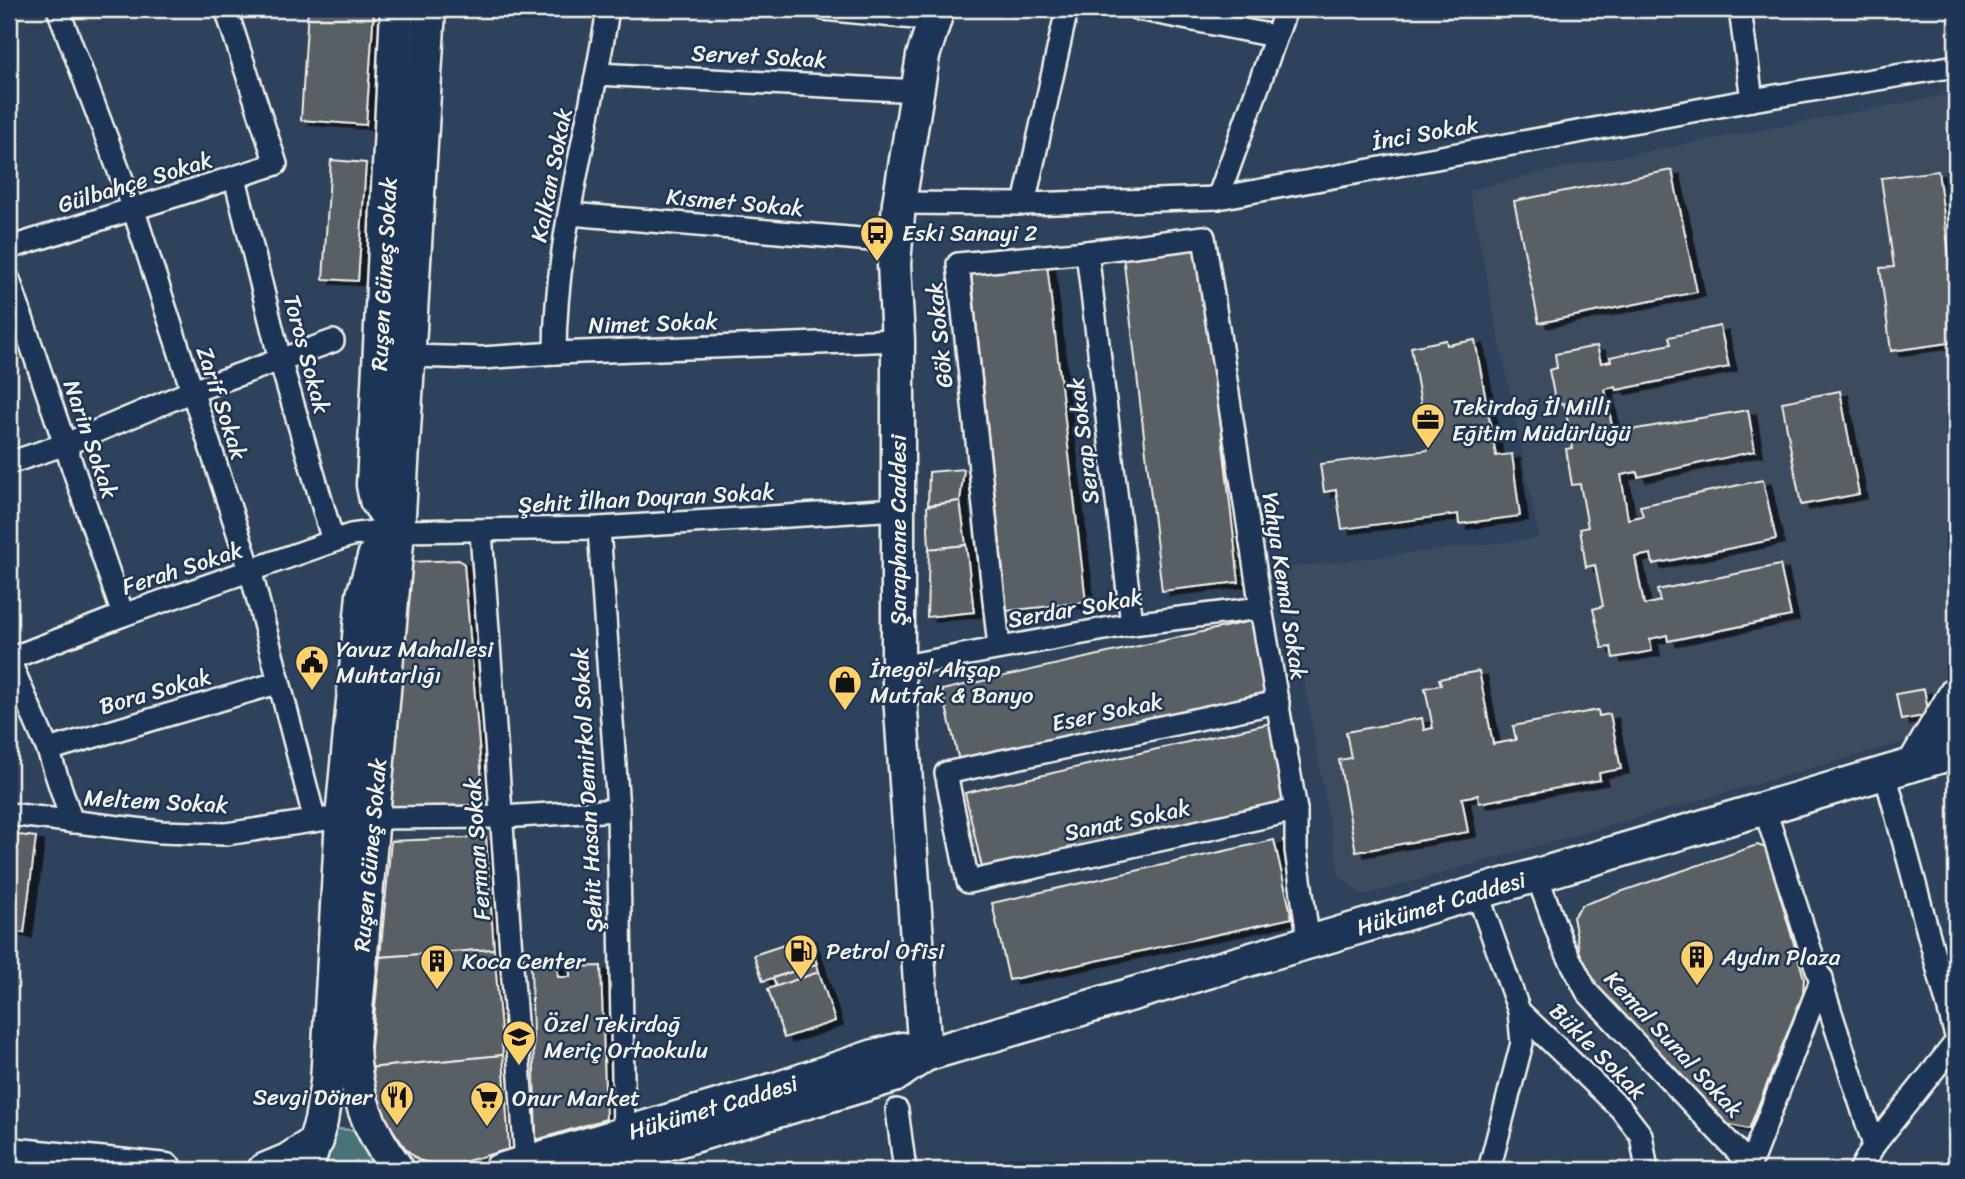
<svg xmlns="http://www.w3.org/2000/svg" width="1965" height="1179" font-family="Sriracha,sans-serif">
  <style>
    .built { fill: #3c4b5e }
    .green { fill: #4a7378; stroke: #9fb2b0; stroke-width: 2 }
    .building { fill: #595f65; stroke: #f4f1e8; stroke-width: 2; filter: url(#shadow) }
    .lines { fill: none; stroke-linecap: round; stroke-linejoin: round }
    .street-casing { stroke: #f4f1e8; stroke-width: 26 }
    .secondary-casing { stroke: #f4f1e8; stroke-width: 37 }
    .street { stroke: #1d3557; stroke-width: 21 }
    .secondary { stroke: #1d3557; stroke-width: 32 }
    .labels { text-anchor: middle; stroke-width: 5; stroke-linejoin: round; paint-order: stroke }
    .street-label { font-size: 23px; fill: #f4f1e8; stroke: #1d3557 }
    .poi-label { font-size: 23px; fill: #f4f1e8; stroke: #1d3557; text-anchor: start }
  </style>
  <defs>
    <filter id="shadow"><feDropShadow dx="8" dy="4.5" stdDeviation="0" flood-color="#0009"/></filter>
  </defs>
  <rect width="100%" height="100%" fill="#2f425b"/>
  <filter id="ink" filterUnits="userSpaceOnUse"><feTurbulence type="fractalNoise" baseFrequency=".0143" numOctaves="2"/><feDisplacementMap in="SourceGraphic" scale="14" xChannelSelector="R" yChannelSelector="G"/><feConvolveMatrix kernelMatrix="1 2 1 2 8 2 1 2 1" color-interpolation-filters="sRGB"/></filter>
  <g filter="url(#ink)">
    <path class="built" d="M1956,93V662L1918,738L1362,896L1339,875L1283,568L1539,538L1469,190L1575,165Z"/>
    <path class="green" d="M334,1129L359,1130L385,1170H324Z"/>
    <g class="building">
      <path d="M308,9H374L366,125L301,120Z"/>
      <path d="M331,160L366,163L358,281L323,279Z"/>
      <path d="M1672,170L1697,292L1539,323L1514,201Z"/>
      <path d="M1938,171L1956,307V342L1891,351L1880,268L1894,267L1881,178Z"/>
      <path d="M1200,246L1239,582L1162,591L1123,255Z"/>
      <path d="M1047,264L1086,602L1007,611L971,273Z"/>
      <path d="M1720,326L1729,367L1617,390L1616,387L1605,389L1614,437L1631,434L1630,430L1748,410L1755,451L1638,477L1637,472L1621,475L1628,519L1643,516L1640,506L1763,480L1776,539L1653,564L1651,554L1635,557L1644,605L1660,601L1657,590L1780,565L1791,616L1668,641L1667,635L1650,639L1652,651L1613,658L1611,647L1602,648L1593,609L1603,606L1595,565L1586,567L1580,529L1588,527L1580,484L1572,485L1566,449L1573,448L1564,403L1556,404L1549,370L1557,368L1555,354L1597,346L1601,363L1611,361L1610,357L1671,344L1669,337Z"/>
      <path d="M1446,340L1447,345L1475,340L1496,456L1512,454L1520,516L1459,524L1458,514L1342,529L1336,490L1324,492L1320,464L1429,450L1411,347Z"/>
      <path d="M1840,391L1859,494L1801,505L1782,402Z"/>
      <path d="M964,469L960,501L928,505L929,472Z"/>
      <path d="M960,501L966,545L929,549L927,506Z"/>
      <path d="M966,545L974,612L927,617L929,549Z"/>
      <path d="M459,560L464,564L484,805L381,812L400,578L411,562Z"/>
      <path d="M1251,621L1268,696L960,765L942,690Z"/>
      <path d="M1479,671L1493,744L1516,740L1513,726L1598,710L1599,716L1610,714L1621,769L1599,773L1600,780L1479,803L1478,795L1462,798L1468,832L1356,852L1339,760L1351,758L1346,732L1422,718L1424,730L1433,728L1425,688L1441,685L1439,679Z"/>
      <path d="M1924,689L1929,715L1901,720L1896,694Z"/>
      <path d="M1271,723L1289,802L983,872L965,793Z"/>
      <path d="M9,834L36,837L24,933L9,931Z"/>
      <path d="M486,837L494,949L380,957L391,841Z"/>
      <path d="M1274,840L1292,918L1009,980L992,903Z"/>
      <path d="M1757,845L1766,848L1804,978L1803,994L1749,1129L1712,1121L1585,980L1573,917L1582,905Z"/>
      <path d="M808,937L817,964L763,981L754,955Z"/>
      <path d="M494,949L503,1055L369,1068L380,957Z"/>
      <path d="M557,964L558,977H570V967L601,966L606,1119L536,1140L531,965Z"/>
      <path d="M817,964L819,972L776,987L773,978Z"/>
      <path d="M819,972L835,1021L784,1038L768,989Z"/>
      <path d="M503,1055L509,1149L446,1167L418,1160L406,1149L381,1113L373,1091L369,1068Z"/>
    </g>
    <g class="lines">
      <g class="street-casing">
        <g id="street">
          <path d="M58,9L134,211L251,573L315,821"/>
          <path d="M824,9L934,20"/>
          <path d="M1138,9L1274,36"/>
          <path d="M1740,9L1752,100"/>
          <path d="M598,74L918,91"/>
          <path d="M235,178L280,360L333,541"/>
          <path d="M1218,198L1286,9"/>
          <path d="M899,203L1024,204L1218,198L1752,100L1956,66"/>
          <path d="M1024,204L1067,9"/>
          <path d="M570,214L895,242"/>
          <path d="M9,248L276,164L226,9"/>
          <path d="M1087,252L1132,624"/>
          <path d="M9,280L123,615"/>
          <path d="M555,353C555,237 591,123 608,9"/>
          <path d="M409,356L482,358L555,353L898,340"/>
          <path d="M9,463L66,444L190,392L333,341"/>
          <path d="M599,528L618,810L624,1133"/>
          <path d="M398,531L599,528L897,509"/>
          <path d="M481,532L526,1162"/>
          <path d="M999,647L958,264L1087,252L1204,237L1261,608L1296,810V850L1309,944"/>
          <path d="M9,659L123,615L351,535L373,532"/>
          <path d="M9,660L48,750L72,822"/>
          <path d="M898,667L1132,624L1261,608"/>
          <path d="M1278,702L946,773L968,882L1296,810"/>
          <path d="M48,750L277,683"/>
          <path d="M1885,773L1956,1036"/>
          <path d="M1764,807L1874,1145"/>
          <path d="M9,814L161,832L226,834L326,819"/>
          <path d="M372,818L501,817L618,810"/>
          <path d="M1537,876L1562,944L1587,992L1750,1165"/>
          <path d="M1478,895L1519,1011L1522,1043L1489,1170"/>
          <path d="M1519,1011L1621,1109L1641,1135L1646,1164L1644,1170"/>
          <path d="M897,1110L905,1170"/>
          <path d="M1748,1170L1822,978"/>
          <path d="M1860,1170L1874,1145L1956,1042"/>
        </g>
      </g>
      <g class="secondary-casing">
        <g id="secondary">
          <path d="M1914,764L1956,693"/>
          <path d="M925,1055L898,667V340L894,264L899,203L923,56L938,9"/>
          <path d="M9,1154L166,1170"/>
          <path d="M264,1170L288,1160L317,1141"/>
          <path id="s1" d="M306,1170L321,1121L327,1082L342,818L363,595L375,554L398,531L376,500L373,485L397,9"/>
          <path id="s2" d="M398,1170C369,1131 354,1094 353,1045L398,531L429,9"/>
          <path id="s3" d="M500,1170L779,1088L874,1056L902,1049L925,1055"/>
          <path id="s4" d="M580,1170L894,1076L925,1055L1956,752"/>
        </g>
      </g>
      <use href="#street" class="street"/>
      <use href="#secondary" class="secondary"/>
    </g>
  </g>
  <defs>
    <g id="bus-pin" transform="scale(1.75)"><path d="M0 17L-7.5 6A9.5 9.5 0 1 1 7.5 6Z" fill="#ffd166" stroke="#1d3557"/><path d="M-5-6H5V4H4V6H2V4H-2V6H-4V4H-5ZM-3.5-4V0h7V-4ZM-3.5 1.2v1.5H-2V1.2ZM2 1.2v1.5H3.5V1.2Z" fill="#111"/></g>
    <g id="office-pin" transform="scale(1.75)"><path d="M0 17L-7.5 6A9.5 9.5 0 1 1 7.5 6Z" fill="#ffd166" stroke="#1d3557"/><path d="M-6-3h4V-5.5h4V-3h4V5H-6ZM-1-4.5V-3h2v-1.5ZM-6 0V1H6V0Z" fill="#111"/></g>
    <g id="civic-pin" transform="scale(1.75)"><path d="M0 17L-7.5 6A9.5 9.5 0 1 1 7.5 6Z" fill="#ffd166" stroke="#1d3557"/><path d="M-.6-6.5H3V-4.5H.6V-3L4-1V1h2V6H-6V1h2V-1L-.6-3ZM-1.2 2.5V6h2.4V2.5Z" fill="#111"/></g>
    <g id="shop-pin" transform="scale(1.75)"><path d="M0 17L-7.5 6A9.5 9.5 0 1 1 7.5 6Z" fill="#ffd166" stroke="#1d3557"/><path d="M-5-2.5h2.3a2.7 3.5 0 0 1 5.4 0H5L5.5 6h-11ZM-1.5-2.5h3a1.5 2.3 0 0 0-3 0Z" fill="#111"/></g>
    <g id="fuel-pin" transform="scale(1.75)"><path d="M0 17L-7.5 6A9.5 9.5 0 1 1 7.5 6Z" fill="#ffd166" stroke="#1d3557"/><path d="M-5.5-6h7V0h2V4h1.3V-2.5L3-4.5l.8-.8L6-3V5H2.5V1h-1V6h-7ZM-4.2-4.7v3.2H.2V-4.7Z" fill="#111"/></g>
    <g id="building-pin" transform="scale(1.75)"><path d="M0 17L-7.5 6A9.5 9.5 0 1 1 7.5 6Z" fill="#ffd166" stroke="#1d3557"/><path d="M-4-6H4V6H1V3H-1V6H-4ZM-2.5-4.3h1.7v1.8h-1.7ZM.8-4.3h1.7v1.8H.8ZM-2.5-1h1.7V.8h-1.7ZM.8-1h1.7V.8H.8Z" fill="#111"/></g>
    <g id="school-pin" transform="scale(1.75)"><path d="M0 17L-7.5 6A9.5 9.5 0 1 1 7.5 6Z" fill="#ffd166" stroke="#1d3557"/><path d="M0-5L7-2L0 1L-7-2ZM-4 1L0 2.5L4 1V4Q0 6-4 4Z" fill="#111"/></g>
    <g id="restaurant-pin" transform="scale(1.75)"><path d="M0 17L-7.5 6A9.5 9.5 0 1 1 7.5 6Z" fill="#ffd166" stroke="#1d3557"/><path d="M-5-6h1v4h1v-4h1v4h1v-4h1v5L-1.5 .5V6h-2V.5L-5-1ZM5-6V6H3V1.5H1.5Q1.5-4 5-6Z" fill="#111"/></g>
    <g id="supermarket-pin" transform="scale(1.75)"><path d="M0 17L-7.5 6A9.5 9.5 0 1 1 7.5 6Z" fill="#ffd166" stroke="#1d3557"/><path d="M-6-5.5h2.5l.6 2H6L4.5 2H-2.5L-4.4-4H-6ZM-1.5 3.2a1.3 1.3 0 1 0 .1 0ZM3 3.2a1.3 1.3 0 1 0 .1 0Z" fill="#111"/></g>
  </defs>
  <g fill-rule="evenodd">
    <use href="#bus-pin" x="877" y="233"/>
    <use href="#office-pin" x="1428" y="420"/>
    <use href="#civic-pin" x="312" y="662"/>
    <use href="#shop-pin" x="845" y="682"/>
    <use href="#fuel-pin" x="801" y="951"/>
    <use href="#building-pin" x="1697" y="957"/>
    <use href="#building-pin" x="437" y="961"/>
    <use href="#school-pin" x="519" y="1037"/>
    <use href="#restaurant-pin" x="397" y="1097"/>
    <use href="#supermarket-pin" x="487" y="1098"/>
  </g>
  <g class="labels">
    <g class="street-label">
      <text transform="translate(759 56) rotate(3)" y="8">Servet Sokak</text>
      <text transform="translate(1425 133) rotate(-10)" y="8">İnci Sokak</text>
      <text transform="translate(551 175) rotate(-79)" y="8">Kalkan Sokak</text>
      <text transform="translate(135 182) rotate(-17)" y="8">Gülbahçe Sokak</text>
      <text transform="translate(735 202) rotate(5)" y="8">Kısmet Sokak</text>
      <text dy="8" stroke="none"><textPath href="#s1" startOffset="919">Ruşen Güneş Sokak</textPath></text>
      <text transform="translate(653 323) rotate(-2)" y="8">Nimet Sokak</text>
      <text transform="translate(939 335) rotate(-96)" y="8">Gök Sokak</text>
      <text transform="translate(307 354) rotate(75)" y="8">Toros Sokak</text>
      <text transform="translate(222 403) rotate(72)" y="8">Zarif Sokak</text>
      <text transform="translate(91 439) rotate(71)" y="8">Narin Sokak</text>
      <text transform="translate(1083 441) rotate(-97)" y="8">Serap Sokak</text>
      <text transform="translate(646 498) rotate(-3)" y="8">Şehit İlhan Doyran Sokak</text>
      <text transform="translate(898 530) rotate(-90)" y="8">Şaraphane Caddesi</text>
      <text transform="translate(182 568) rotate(-18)" y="8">Ferah Sokak</text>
      <text transform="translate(1285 586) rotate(81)" y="8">Yahya Kemal Sokak</text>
      <text transform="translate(1075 608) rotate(-10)" y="8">Serdar Sokak</text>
      <text transform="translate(155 691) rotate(-16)" y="8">Bora Sokak</text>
      <text transform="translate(1107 712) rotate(-12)" y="8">Eser Sokak</text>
      <text transform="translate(587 790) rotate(-93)" y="8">Şehit Hasan Demirkol Sokak</text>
      <text transform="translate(156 801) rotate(3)" y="8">Meltem Sokak</text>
      <text transform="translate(1127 820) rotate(-12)" y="8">Sanat Sokak</text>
      <text transform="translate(477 849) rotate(-94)" y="8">Ferman Sokak</text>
      <text dy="8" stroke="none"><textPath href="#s2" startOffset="326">Ruşen Güneş Sokak</textPath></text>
      <text dy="8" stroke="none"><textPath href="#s4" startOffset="903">Hükümet Caddesi</textPath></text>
      <text transform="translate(1674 1044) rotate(47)" y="8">Kemal Sunal Sokak</text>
      <text transform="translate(1598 1051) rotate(45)" y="8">Bükle Sokak</text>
      <text dy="8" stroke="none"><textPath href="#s3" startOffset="222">Hükümet Caddesi</textPath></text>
    </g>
    <g class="poi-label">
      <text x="902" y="241">Eski Sanayi 2</text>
      <text x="1452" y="415">Tekirdağ İl Milli<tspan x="1452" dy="26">Eğitim Müdürlüğü</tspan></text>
      <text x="336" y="657">Yavuz Mahallesi<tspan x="336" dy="26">Muhtarlığı</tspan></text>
      <text x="870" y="677">İnegöl Ahşap<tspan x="870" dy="26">Mutfak &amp; Banyo</tspan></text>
      <text x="826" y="959">Petrol Ofisi</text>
      <text x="1722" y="965">Aydın Plaza</text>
      <text x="462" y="969">Koca Center</text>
      <text x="544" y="1032">Özel Tekirdağ<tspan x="544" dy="26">Meriç Ortaokulu</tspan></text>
      <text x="372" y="1105" text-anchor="end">Sevgi Döner</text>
      <text x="512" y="1106">Onur Market</text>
    </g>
  </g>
  <rect width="1965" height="1179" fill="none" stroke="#1d3557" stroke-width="35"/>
  <rect x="18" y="18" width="1930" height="1144" fill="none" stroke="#f4f1e8" stroke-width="2.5" filter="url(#ink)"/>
</svg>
